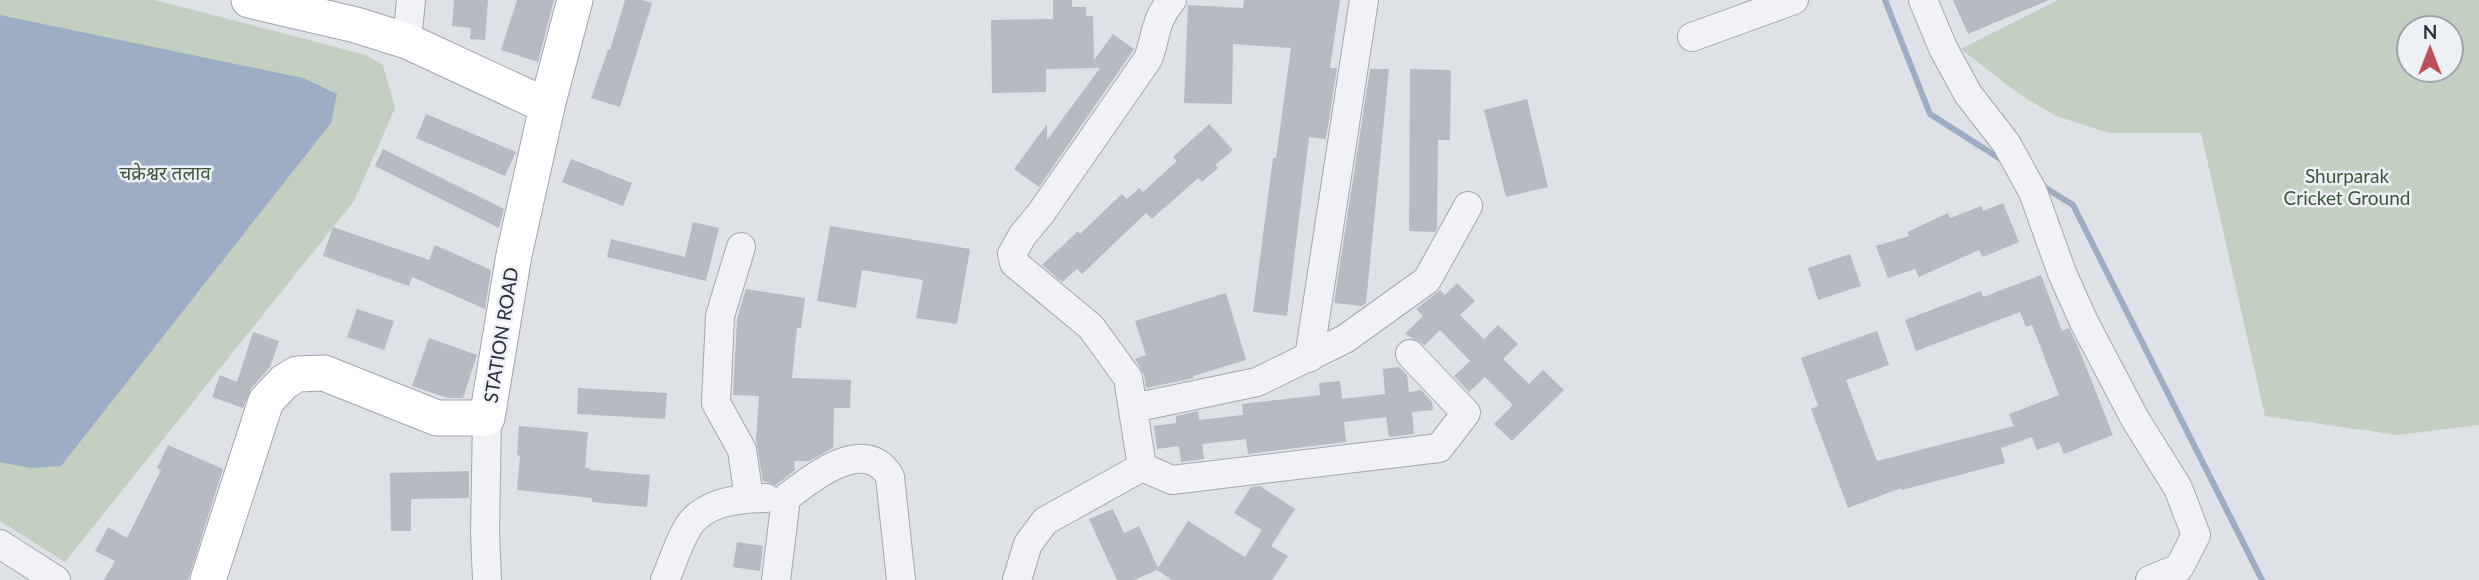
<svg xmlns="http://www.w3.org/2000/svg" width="2479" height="580" font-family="Lato,'Noto Sans Devanagari',sans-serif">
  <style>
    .green { fill: #c3cfc0; fill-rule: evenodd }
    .water { fill: #9dadc3 }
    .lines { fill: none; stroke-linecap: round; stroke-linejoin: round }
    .stream { stroke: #9dadc3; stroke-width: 6 }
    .building { fill: #b6bac2 }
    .minor-casing { stroke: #a4a8af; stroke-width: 30 }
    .major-casing { stroke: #9fa5b1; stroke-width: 37 }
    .minor { stroke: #f1f2f5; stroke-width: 28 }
    .major { stroke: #fff; stroke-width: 35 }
    .labels { text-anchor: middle; stroke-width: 5; stroke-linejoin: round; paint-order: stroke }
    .park-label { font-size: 19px; fill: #3b5638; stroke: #edf0f4 }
    .street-label { font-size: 19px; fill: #292f3b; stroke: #edf0f4 }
  </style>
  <rect width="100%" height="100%" fill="#dee1e6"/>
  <g class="green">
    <path d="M0,0H155L366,55L383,65L395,108L354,201L65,562L0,521Z"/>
    <path d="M2058,0H2479V425L2398,435L2265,416L2201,133H2109L2056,116L2019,94L1961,49ZM2451,28V70H2409V28Z"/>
  </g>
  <path class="water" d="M0,15L303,78L337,94L331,123L61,466L31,468L0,462Z"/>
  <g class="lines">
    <g class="stream">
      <path d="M1885,0L1930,114L2002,160"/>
      <path d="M2041,185L2073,205L2262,580"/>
    </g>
  </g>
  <g class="building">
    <path d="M454,0H488L485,40L470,39L471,28L452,26Z"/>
    <path d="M517,0H554L538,62L501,50Z"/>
    <path d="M625,0H642L652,3L620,107L591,98L608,50H610Z"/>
    <path d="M1053,0H1072V7H1086V16H1093L1094,60L1113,34L1134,49L1039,187L1014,169L1047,124V140L1100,68L1046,69V92L992,93L991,20L1053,19Z"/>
    <path d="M1244,0H1340L1330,68H1337L1326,139L1309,137L1287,316L1253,312L1273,158H1276L1291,48L1233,44L1232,104L1184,103L1188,5L1243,8Z"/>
    <path d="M1953,0H2049L1968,34Z"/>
    <path d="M1370,69H1389L1366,303L1362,306L1334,303Z"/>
    <path d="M1410,69L1451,70L1450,140H1438L1437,228L1435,232L1409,231Z"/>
    <path d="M1527,99L1548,187L1506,197L1484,110Z"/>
    <path d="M426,114L516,152L505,176L416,138Z"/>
    <path d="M1209,124L1233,150L1215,165L1218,168L1202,182L1198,178L1152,219L1146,213L1082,274L1077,269L1062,282L1042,265L1078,231L1080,234L1122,194L1127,199L1139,188L1143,192L1177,161L1173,157Z"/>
    <path d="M383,149L504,209L499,228L375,166Z"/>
    <path d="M571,159L632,183L623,206L562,182Z"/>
    <path d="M2003,203L2019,242L1983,257L1979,250L1919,277L1915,269L1888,278L1876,246L1909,236L1907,232L1948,213L1950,218L1981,206L1983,211Z"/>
    <path d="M693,222L719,228L706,281L607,257L611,239L685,257Z"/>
    <path d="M830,226L970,249L957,324L916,318L923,280L862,270L856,308L817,301Z"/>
    <path d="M333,227L429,260L435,245L491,270L485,309L412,277L409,286L323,256Z"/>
    <path d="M1850,254L1861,286L1818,300L1808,268Z"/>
    <path d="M2041,275L2062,331L2069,328L2077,344L2113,435L2064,454L2059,442L2037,450L2032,437L2001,448L2005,463L1902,490L1901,488L1848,508L1811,409L1818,406L1801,358L1877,331L1889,365L1846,380L1877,461L2014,426L2009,414L2059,395L2032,325L2026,327L2020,312L1916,351L1905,320L1981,291L1983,297Z"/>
    <path d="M1457,283L1475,301L1460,315L1484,339L1498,325L1518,344L1503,359L1529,384L1543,370L1564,390L1512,441L1494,424L1513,405L1485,377L1469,392L1454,376L1470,361L1440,330L1425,345L1405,334L1423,316L1416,309L1440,290L1445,295Z"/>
    <path d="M746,289L805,298L801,328H797L792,378L851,380L850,408H834L833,448L809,461H794L795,470L776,485L763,481L756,440L759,396L733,395L737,319Z"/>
    <path d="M1226,293L1246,360L1193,376L1194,378L1146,388L1144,375L1135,359L1146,355L1135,321Z"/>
    <path d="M357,309L394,321L384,350L347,337Z"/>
    <path d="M253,332L279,341L270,367L251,388L243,408L212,397L220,375L237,382Z"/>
    <path d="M429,338L477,355L463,398H448L412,386Z"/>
    <path d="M1399,367L1407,375L1409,392L1421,390L1432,402L1433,410L1412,412L1414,434L1389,437L1386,417L1344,422L1346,442L1248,454L1246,439L1202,444L1204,459L1181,462L1179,446L1157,449L1154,426L1176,423V416L1198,411L1199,420L1243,415L1242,404L1320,395L1319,383L1340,381L1342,399L1385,394L1383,369Z"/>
    <path d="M578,388L667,393L665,419L577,414Z"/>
    <path d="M519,426L588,432L585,468H590V470L650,475L647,507L592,502V498L517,490L520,456L517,455Z"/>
    <path d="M168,445L223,469L188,580H104L115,561L95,551L108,527L127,538L161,470L157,468Z"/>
    <path d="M469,471V498L411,499V531H391L390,473Z"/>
    <path d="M1260,486L1295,509L1271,546L1288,556L1272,580H1172L1157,570L1134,580H1117L1089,519L1113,509L1124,533L1139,526L1158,568L1188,521L1245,557L1262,530L1234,513L1251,487Z"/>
    <path d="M737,542L763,546L760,571L733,567Z"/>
  </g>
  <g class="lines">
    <g class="minor-casing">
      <g id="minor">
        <path d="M1923,0L1943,48L1968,94L2006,143L2033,192L2062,273L2084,322L2135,419L2178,488L2196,535L2179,568L2150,580"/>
        <path d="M1692,37L1794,0"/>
        <path d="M407,41L411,0"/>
        <path d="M741,247L720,316L716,403L742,450L749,498"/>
        <path d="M1309,358L1364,0"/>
        <path d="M1133,408L1257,382L1345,339L1427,280L1468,206"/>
        <path d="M487,418L485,533L487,580"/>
        <path d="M1142,467L1172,480L1439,448L1466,413L1410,354"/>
        <path d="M0,544L56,580"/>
        <path d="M665,580C672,564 680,538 690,524C706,502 741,498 766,498"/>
        <path d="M776,580L786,498C811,478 866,434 890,477L901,580"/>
        <path d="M1017,580L1028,544L1045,521L1142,467L1128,378L1091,327L1014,263L1012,254L1022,236L1041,213L1148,59C1157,35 1154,21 1172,0"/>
      </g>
    </g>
    <g class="major-casing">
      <g id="major">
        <path d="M249,0L356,25L407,41L547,106"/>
        <path d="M208,580L266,401L284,382L297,374L324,373L437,418H487L514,255L548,102L575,0"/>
      </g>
    </g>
    <use href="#minor" class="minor"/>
    <use href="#major" class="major"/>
  </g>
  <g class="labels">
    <g class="park-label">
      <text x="165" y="180">चक्रेश्वर तलाव</text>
      <text x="2347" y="183">Shurparak<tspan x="2347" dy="22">Cricket Ground</tspan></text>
    </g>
    <g class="street-label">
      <text transform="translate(501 335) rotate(-81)" y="7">STATION ROAD</text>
    </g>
  </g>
  <g transform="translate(2430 49)"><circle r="33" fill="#edf0f4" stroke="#9fa3aa" stroke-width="2"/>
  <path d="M0-5L12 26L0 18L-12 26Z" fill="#bf4f58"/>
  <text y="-10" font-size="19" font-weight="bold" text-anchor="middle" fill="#292f3b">N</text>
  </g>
</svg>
